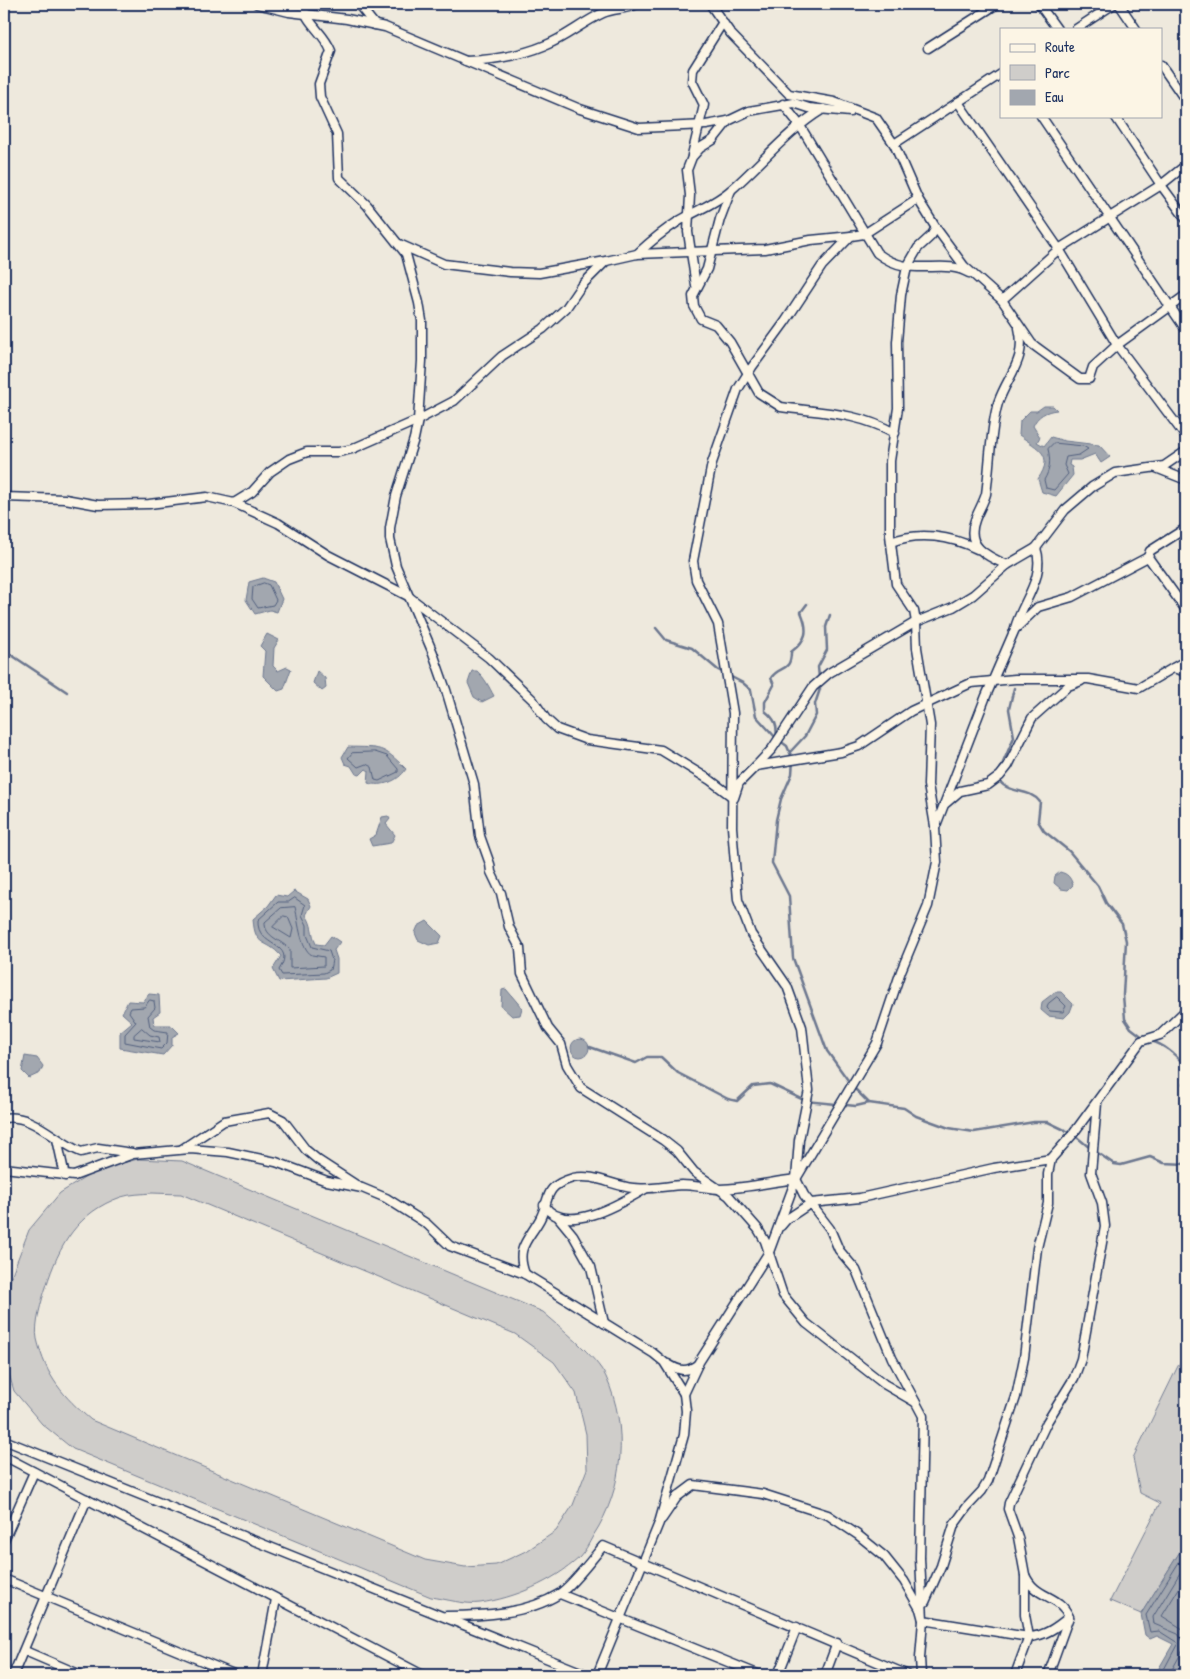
<svg xmlns="http://www.w3.org/2000/svg" width="1190" height="1679" font-family="'Patrick Hand',sans-serif">
  <style>
    .green { fill: #cfcdca; stroke: #757e94; fill-rule: evenodd }
    .water { fill: #a2a7af; stroke: #6c778f }
    .lines { fill: none; stroke-linecap: round; stroke-linejoin: round }
    .shore { stroke: #515f7e; stroke-width: 1 }
    .stream { stroke: #6c778f; stroke-width: 2.5 }
    .street-casing { stroke: #1b2f5e; stroke-width: 11 }
    .street { stroke: #fcf5e5; stroke-width: 8 }
  </style>
  <rect width="100%" height="100%" fill="#eee9dd"/>
  <filter id="ink" filterUnits="userSpaceOnUse"><feTurbulence type="fractalNoise" baseFrequency=".02" numOctaves="2"/><feDisplacementMap in="SourceGraphic" scale="10" xChannelSelector="R" yChannelSelector="G"/><feConvolveMatrix kernelMatrix="1 2 1 2 8 2 1 2 1" color-interpolation-filters="sRGB"/></filter>
  <g filter="url(#ink)">
    <g class="green">
      <path d="M138,1159L182,1161L543,1312C559,1326 597,1357 606,1377C629,1428 624,1489 593,1536C589,1543 585,1552 579,1558C552,1582 515,1598 480,1603C465,1605 446,1599 431,1597L73,1449L42,1424L14,1391L4,1357V1307L12,1274L29,1230L60,1193L99,1169ZM152,1193L181,1194L515,1334L554,1362L576,1393L586,1434L587,1469L573,1505L556,1531L528,1550L496,1565L465,1567L425,1560L91,1420C63,1396 46,1377 37,1339C34,1326 42,1299 46,1287C59,1245 78,1212 121,1197C130,1194 142,1194 152,1193Z"/>
      <path d="M1186,1354V1542L1141,1614L1110,1601L1160,1503L1140,1493L1133,1458L1178,1366Z"/>
    </g>
    <g class="water">
      <path d="M1044,406H1053L1057,410C1046,411 1037,416 1033,426L1040,437L1037,442L1044,446L1051,437L1065,441L1099,445L1110,457L1101,463L1095,454L1080,460H1070L1069,465L1072,467L1073,475L1056,496L1042,492L1038,479C1055,454 1038,449 1019,435L1020,421L1030,411H1037Z"/>
      <path d="M263,578L274,582L282,599L277,612L270,610L255,614L246,600L249,582Z"/>
      <path d="M267,634L279,640L274,648L273,666L278,671L287,667L291,669L284,689L278,691L263,676L265,651L260,646Z"/>
      <path d="M317,671L325,678L326,688L322,691L313,683Z"/>
      <path d="M472,671H477C485,678 489,687 494,696L482,702L474,697L468,683Z"/>
      <path d="M348,747C381,748 382,745 406,769C398,782 381,787 368,783L369,771L366,769L360,775L356,774L351,766L345,764L342,757Z"/>
      <path d="M388,816L390,819L386,824L395,835L391,843L372,846L369,839L376,835L382,817Z"/>
      <path d="M1060,872C1068,874 1070,877 1073,885L1068,890L1061,889L1054,883L1055,876Z"/>
      <path d="M294,891L308,899L311,906L306,915C313,925 311,933 316,944L324,945L331,936L340,942L334,950L337,959V973L326,978L279,981L273,969L281,956C266,938 255,949 253,919L268,906L276,895L287,897Z"/>
      <path d="M427,921L442,936L439,943L429,945L418,940L415,933L418,926Z"/>
      <path d="M506,989L522,1008L520,1015L512,1016L501,1006L502,990Z"/>
      <path d="M1055,992H1061L1073,1004L1070,1012L1064,1018L1048,1016L1041,1010L1042,1002Z"/>
      <path d="M149,994L159,995L160,1012L153,1017L154,1025H171L179,1033L172,1037V1045L163,1055L120,1048V1032L132,1022L122,1013L128,1001L143,1002Z"/>
      <circle cx="580" cy="1048" r="9"/>
      <path d="M25,1056L37,1058L43,1066L40,1073L29,1078L22,1071Z"/>
      <path d="M1186,1542V1675H1155L1173,1644L1157,1636L1150,1639L1145,1635L1141,1614Z"/>
    </g>
    <g class="lines">
      <g class="shore">
        <path d="M1054,443L1083,446L1088,449L1079,455L1066,457L1064,465L1068,474L1054,490L1046,488L1044,480C1050,470 1051,461 1048,449Z"/>
        <path d="M264,583L269,585L276,600L273,605L258,608L252,599L253,587Z"/>
        <path d="M375,752L387,756L398,769V772L379,781L375,780L372,767L366,764L358,767L348,758L352,753Z"/>
        <path d="M295,898L305,905L302,915L307,925V935L312,947L329,951L332,960L330,970L324,973L282,975L279,970C298,941 256,949 258,920L278,902H288Z"/>
        <path d="M295,907C298,917 300,949 312,955C316,956 320,956 324,957V966L290,968V950C282,940 264,937 265,922L281,908Z"/>
        <path d="M284,916L288,917L293,929L291,938L273,927Z"/>
        <path d="M1057,997L1066,1006L1063,1012L1050,1011L1047,1008L1048,1004Z"/>
        <path d="M150,1000L154,1001L155,1008L148,1016L150,1027L154,1030L168,1032L167,1043L161,1049L125,1042V1034L136,1022L129,1012L131,1008L144,1007Z"/>
        <path d="M142,1028L150,1035L159,1037L160,1042L134,1038V1035Z"/>
        <path d="M1186,1577L1162,1616L1186,1631"/>
        <path d="M1161,1675L1178,1643L1159,1631L1150,1632L1146,1615L1186,1551"/>
        <path d="M1169,1675L1183,1650L1184,1642L1178,1634L1154,1624L1153,1617L1186,1563"/>
      </g>
      <g class="stream">
        <path d="M807,604L801,612C809,631 807,640 791,652C791,673 779,665 771,678L774,685L765,702V711C775,719 778,725 776,738L787,746L793,760L792,774L781,799L776,820L772,863L789,896L793,958L827,1051L850,1083"/>
        <path d="M656,628L666,640L692,648L718,670L743,683L751,690L756,716L776,738"/>
        <path d="M4,650L67,692"/>
        <path d="M791,751L805,736L816,715L815,704L820,689L818,667L827,650L826,627L830,615"/>
        <path d="M999,772L1014,737L1009,709L1014,688"/>
        <path d="M998,779C1008,795 1028,787 1040,802L1038,821L1044,831L1069,851L1098,886L1106,903L1122,924L1126,941L1123,995L1125,1019L1131,1028L1144,1038"/>
        <path d="M1151,1041C1165,1045 1174,1054 1183,1063L1186,1109"/>
        <path d="M590,1047L636,1063L647,1057H661L678,1073L728,1099L737,1101L753,1086L770,1084L806,1101L856,1106L869,1103"/>
        <path d="M854,1088L869,1103L904,1108L916,1116L949,1128L974,1132L1034,1122H1048L1073,1134L1090,1148"/>
        <path d="M1095,1151L1114,1164L1121,1165L1150,1157L1164,1163L1186,1164"/>
      </g>
      <g class="street-casing">
        <g id="street">
          <path d="M257,4L289,12L347,19L385,27L580,109L639,128L706,125L728,121L749,111L794,103L809,108L850,112"/>
          <path d="M303,4C305,23 324,32 331,51L319,84L320,97L337,134L339,178L367,205L406,254L419,303L422,321V361L418,420L414,439L396,496L390,528V539L396,566L433,653L446,690L474,784L480,836L490,864L491,872L501,893L509,927L520,948L522,974L548,1028L561,1044L567,1065L581,1088L663,1140L677,1151L694,1172L729,1196L758,1229L765,1241L783,1295L806,1323L884,1384L915,1402"/>
          <path d="M358,4L375,25"/>
          <path d="M710,4L731,34L789,94L834,102L876,118L894,144L918,199L936,228L964,266L1002,300L1032,344L1080,379H1089L1093,367L1117,345L1186,295"/>
          <path d="M1039,4L1057,29"/>
          <path d="M1119,4L1136,29"/>
          <path d="M1076,29L1114,4"/>
          <path d="M928,48L997,4"/>
          <path d="M466,61C494,60 520,56 546,45C566,37 583,22 603,13C614,8 626,10 637,4"/>
          <path d="M1161,65L1186,101"/>
          <path d="M958,102L1059,249L1117,345L1186,437"/>
          <path d="M783,104L799,124L877,253C912,280 942,257 969,273"/>
          <path d="M1041,116L1186,330"/>
          <path d="M1115,116L1161,185L1186,219"/>
          <path d="M894,144L1001,74"/>
          <path d="M692,155L704,105L692,81L693,70L723,22"/>
          <path d="M731,190L720,219L707,269L693,296L694,306L701,319L716,325L730,342L759,393L781,407C823,413 856,412 895,433"/>
          <path d="M918,199L864,234L851,236L822,266L785,322L752,367L738,389L712,463L693,561L696,580L718,624L733,713L732,827L738,900L751,934L787,986L802,1027L809,1090L799,1140L796,1179L804,1195L830,1229L839,1250L856,1270L892,1358L923,1416L920,1558L923,1620L1029,1637C1045,1636 1057,1627 1069,1617"/>
          <path d="M399,244L444,264L510,272L539,273L606,261"/>
          <path d="M637,254C650,242 663,231 679,221C697,210 715,204 731,190C763,162 787,131 823,109"/>
          <path d="M696,286L688,232L690,195L687,170L692,157L700,148L713,140L728,121"/>
          <path d="M1002,300L1059,249L1161,185L1186,165"/>
          <path d="M1156,468L1186,480"/>
          <path d="M4,497L65,499L98,505L149,504L207,497L234,503L278,523L328,555L408,596L489,658L533,700L546,719L557,729L587,740L661,750L710,780L734,798L739,783L756,766L841,752L859,746L911,711L971,683L1015,679H1088L1139,688L1180,664L1186,663"/>
          <path d="M234,503L252,492L270,472L289,459L307,452H339L352,449L418,420L454,401L502,356L543,329L566,308L581,286L606,261L637,254L765,249L811,240L851,236"/>
          <path d="M1186,528L1150,551L1148,557L1186,610"/>
          <path d="M891,542C919,531 951,536 977,549"/>
          <path d="M1007,565C986,556 965,546 975,520C978,511 983,504 986,494C990,466 990,430 998,403C1008,374 1027,361 1019,328"/>
          <path d="M1015,628C1022,602 1046,577 1036,548"/>
          <path d="M1173,668L1186,672"/>
          <path d="M756,766L772,749L813,687L829,673L916,622L953,607L973,595L1007,565L1036,548L1065,510L1092,487L1115,473L1164,466L1186,451"/>
          <path d="M946,803L960,791L988,785L1000,776L1008,766L1032,718L1068,686L1081,681"/>
          <path d="M935,826L928,785L930,725L917,648L916,622L914,611L896,584L890,535V461L898,408L897,342L901,295L907,267L918,248L931,236L936,228"/>
          <path d="M4,1118C34,1114 54,1141 81,1152L98,1148L132,1153"/>
          <path d="M57,1139L65,1176"/>
          <path d="M182,1149L224,1121L269,1113L283,1120L306,1150L318,1160L358,1186"/>
          <path d="M4,1168L74,1176L133,1154L190,1149L228,1152L276,1162L327,1181L362,1188L386,1198L427,1224L450,1246L525,1274L653,1353L664,1362L684,1394"/>
          <path d="M544,1205C565,1237 621,1203 645,1189"/>
          <path d="M559,1218L573,1235L591,1267L604,1323"/>
          <path d="M781,1226L787,1219L811,1203L860,1198L994,1168L1051,1159"/>
          <path d="M525,1274C515,1247 528,1241 540,1219C551,1198 542,1187 573,1178C593,1173 613,1186 633,1188C649,1190 666,1186 682,1185C695,1185 708,1189 720,1189C745,1188 772,1182 796,1179"/>
          <path d="M668,1364C679,1371 687,1373 698,1364"/>
          <path d="M4,1440L588,1675"/>
          <path d="M4,1456L423,1675"/>
          <path d="M662,1519L677,1497L693,1485L763,1494L828,1515L858,1535L884,1556L904,1581L920,1609L923,1620L920,1658L921,1675"/>
          <path d="M4,1540L34,1472"/>
          <path d="M1025,1575C1036,1600 1059,1593 1069,1617L1048,1675"/>
          <path d="M4,1579L236,1675"/>
          <path d="M560,1594L760,1675"/>
          <path d="M925,1602L941,1566L954,1525L967,1507L982,1491L988,1481L1016,1397L1024,1358L1037,1248L1048,1203V1174L1051,1159L1073,1134L1141,1041L1160,1035L1186,1010"/>
          <path d="M446,1616C483,1616 527,1614 559,1594C572,1586 592,1559 603,1546L908,1675"/>
          <path d="M25,1651L81,1675"/>
          <path d="M13,1675L87,1499"/>
          <path d="M262,1675L276,1599"/>
          <path d="M597,1675L659,1523L684,1435L686,1411L684,1394L699,1362L769,1252L796,1179L877,1043L901,971L928,906L937,862L935,828L986,696L1015,629L1038,607L1072,597L1148,557"/>
          <path d="M778,1675L797,1627"/>
          <path d="M825,1675L837,1643"/>
          <path d="M1015,1675L1029,1637L1025,1615V1575L1018,1537L1008,1509L1009,1503L1047,1422L1074,1378L1081,1359L1105,1226L1102,1203L1091,1173L1097,1103"/>
        </g>
      </g>
      <use href="#street" class="street"/>
    </g>
  </g>
  <rect width="1190" height="1679" fill="none" stroke="#fcf5e5" stroke-width="20"/>
  <rect x="10" y="10" width="1170" height="1659" fill="none" stroke="#1b2f5e" stroke-width="2" filter="url(#ink)"/>
  <rect x="1000" y="28" width="162" height="90" fill="#fcf5e5" stroke="#a2a6af"/>
  <rect x="1010" y="44" width="25" height="8" fill="#fcf5e5" stroke="#a2a6af"/>
  <text x="1045" y="52" font-size="15" fill="#1b2f5e">Route</text>
  <rect x="1010" y="65" width="25" height="15" fill="#cfcdca" stroke="#a2a6af"/>
  <text x="1045" y="78" font-size="15" fill="#1b2f5e">Parc</text>
  <rect x="1010" y="90" width="25" height="15" fill="#a2a7af" stroke="#a2a6af"/>
  <text x="1045" y="102" font-size="15" fill="#1b2f5e">Eau</text>
</svg>
